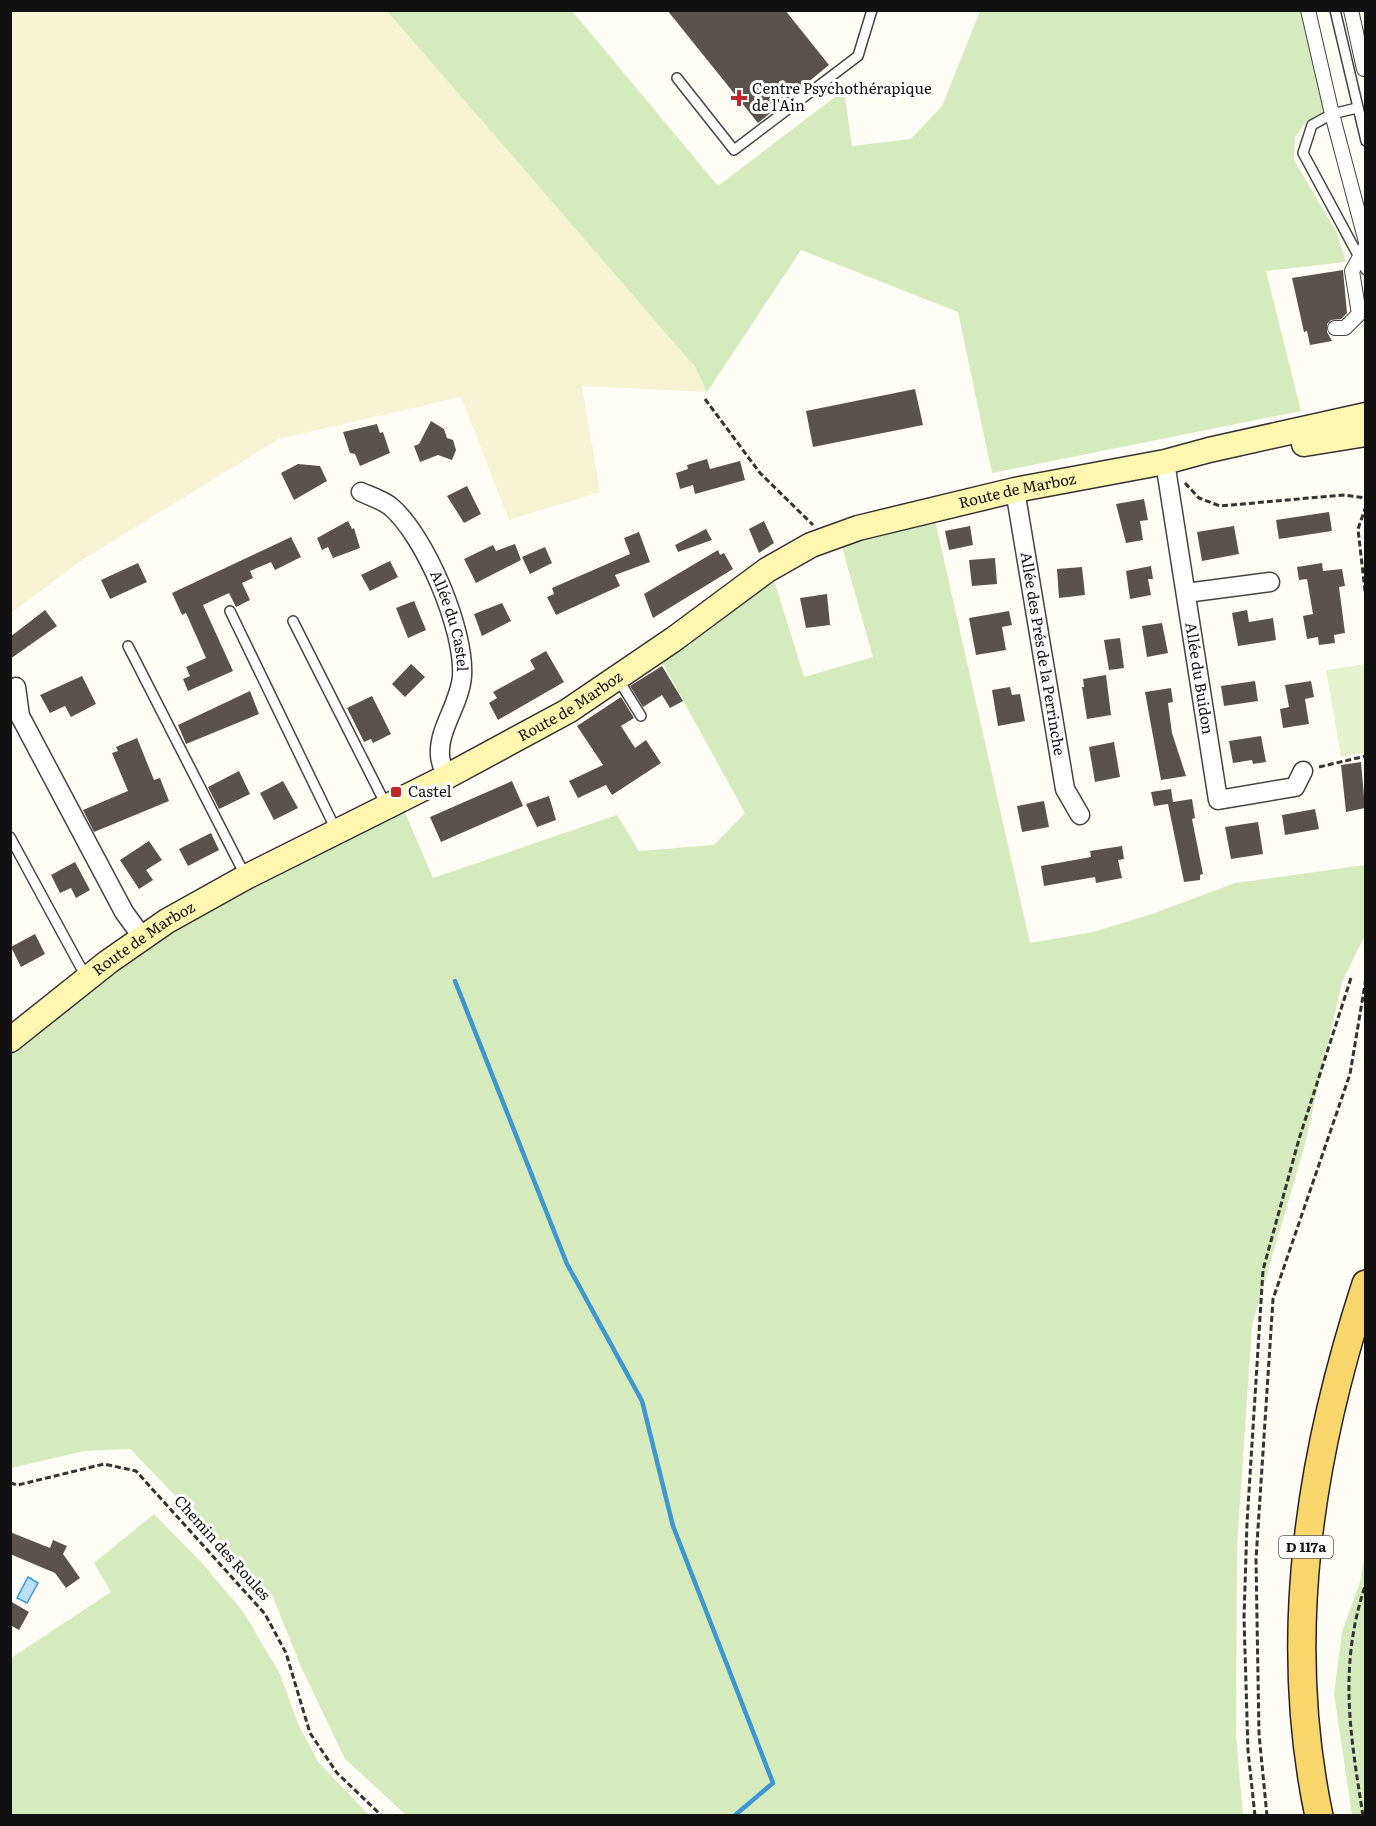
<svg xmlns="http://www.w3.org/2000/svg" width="1376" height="1826" font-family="Literata,serif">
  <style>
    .farmland { fill: #f6f3d4 }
    .green { fill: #d5ebbd }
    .pitch { fill: #e6f2cf }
    .water { fill: #b9e0f7; stroke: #3f96cf; stroke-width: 1.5 }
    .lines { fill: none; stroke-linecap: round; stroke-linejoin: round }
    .stream { stroke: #3f96cf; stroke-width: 4.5 }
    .building { fill: #5a524d }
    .service-casing { stroke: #444; stroke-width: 12 }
    .pedestrian-casing { stroke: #444; stroke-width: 16 }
    .minor-casing { stroke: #444; stroke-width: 21 }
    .secondary-casing { stroke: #333; stroke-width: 27 }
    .primary-casing { stroke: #222; stroke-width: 30 }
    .path { stroke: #333; stroke-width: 3; stroke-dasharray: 6 3; stroke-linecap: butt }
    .service { stroke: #fff; stroke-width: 9 }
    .pedestrian { stroke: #fff; stroke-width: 14 }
    .minor { stroke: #fff; stroke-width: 18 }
    .secondary { stroke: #fff6b0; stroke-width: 24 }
    .primary { stroke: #f9d66b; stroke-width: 27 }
    .poi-dot { fill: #c4262e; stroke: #fff; stroke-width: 2 }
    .labels { text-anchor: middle; stroke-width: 6; stroke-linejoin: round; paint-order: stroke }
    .shield { fill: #fff; stroke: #585858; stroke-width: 1.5 }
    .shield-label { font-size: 14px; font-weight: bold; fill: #111 }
    .poi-label { font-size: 15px; fill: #111; stroke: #fff; text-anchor: start }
    .street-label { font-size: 15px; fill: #111; stroke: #fff }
  </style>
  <rect width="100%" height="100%" fill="#fffdf5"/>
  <path class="farmland" d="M11,11H387L695,367L707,392L582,386L600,492L509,520L461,397L279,439L82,560L11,613Z"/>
  <g class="green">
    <path d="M387,11H572L718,186L844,90L852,146L911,139L942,106L980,11H1303L1327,109L1306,122L1295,137L1294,160L1337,233L1346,262L1266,271L1301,411L992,473L958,312L801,250L707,392L695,367Z"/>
    <path d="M935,520L1030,943L1093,932L1152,914L1235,883L1365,865V935L1342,982L1304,1148L1252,1325L1237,1547L1236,1736L1243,1815H406L345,1759L302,1669L272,1595L130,1449L84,1451L11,1468V1053C48,1023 85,989 125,962C213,902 309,857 404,810L433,878L617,815L639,851L714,845L745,813L662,662L774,580L804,677L873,657L841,544Z"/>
    <path d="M154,1514L203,1564L244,1613L280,1674L298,1724L319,1763L369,1815H11V1658L111,1592L94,1563Z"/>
    <path d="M1365,1554V1815H1352L1334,1694L1342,1632L1360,1582Z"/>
  </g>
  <path class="pitch" d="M1365,664V753L1341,757L1326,670Z"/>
  <path class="water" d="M28,1577L38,1583L27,1603L17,1598Z"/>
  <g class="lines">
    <path class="stream" d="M455,981L567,1264L642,1401L673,1526L773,1783L734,1816"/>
  </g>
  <g class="building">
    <path d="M667,10H785L829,65L758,123Z"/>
    <path d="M1343,270L1347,313L1341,319L1331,320L1327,324V332L1332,341L1310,345L1307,331L1304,332L1292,278Z"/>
    <path d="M915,389L923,425L813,447L806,411Z"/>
    <path d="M431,421L444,429L447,438L453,440L456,450L452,460L438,455L420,462L414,446L419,444Z"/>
    <path d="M377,424L380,433L383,432L390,453L360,466L355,454L350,453L343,432Z"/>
    <path d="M707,459L710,469L740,461L745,480L695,494L693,485L680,489L676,473L688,469L687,465Z"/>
    <path d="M298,464L320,466L327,481L294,500L281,473Z"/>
    <path d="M467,486L481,514L464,523L447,496Z"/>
    <path d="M1144,499L1148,520L1140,521L1143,540L1126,543L1116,504Z"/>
    <path d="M1329,512L1332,531L1279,539L1276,520Z"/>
    <path d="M348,521L352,529L354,528L360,548L333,558L328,547L322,550L317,538Z"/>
    <path d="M764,521L774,543L759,553L749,529Z"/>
    <path d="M970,526L973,545L949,550L945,531Z"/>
    <path d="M1234,526L1239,554L1202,561L1197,532Z"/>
    <path d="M706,529L712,540L678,552L675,545Z"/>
    <path d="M639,532L650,562L615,575L620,586L556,615L547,597L554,594L552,588L630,554L624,538Z"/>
    <path d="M291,537L301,557L275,570L271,562L250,571L253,578L242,583L250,600L236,607L229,593L203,605L233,671L188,691L183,679L190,676L186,667L206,658L186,613L182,615L172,593Z"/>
    <path d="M515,544L521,560L476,583L464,559L493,545L496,551Z"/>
    <path d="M545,547L552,563L530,574L522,557Z"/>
    <path d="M718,550L720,555L724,553L733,569L653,618L644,594Z"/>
    <path d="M995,558L997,584L972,586L969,560Z"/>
    <path d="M390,561L398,577L370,591L361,575Z"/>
    <path d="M138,563L147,582L110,599L101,580Z"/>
    <path d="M1322,563L1323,571L1342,569L1345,586L1339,587L1345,633L1334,635L1335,643L1319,645L1318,637L1307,639L1303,616L1313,614L1307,579L1299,580L1297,567Z"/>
    <path d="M1151,566L1153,579H1148L1151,595L1130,599L1126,571Z"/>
    <path d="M1082,567L1085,595L1059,598L1057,569Z"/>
    <path d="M827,594L830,625L806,628L800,598Z"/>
    <path d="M414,601L426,630L408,638L396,608Z"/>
    <path d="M502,603L511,621L482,636L474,614Z"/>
    <path d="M45,610L57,626L10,659V637Z"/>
    <path d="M1247,610L1249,622L1273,618L1276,640L1238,646L1232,613Z"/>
    <path d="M1009,611L1012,625L1002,627L1006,650L976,655L969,618Z"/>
    <path d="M1162,623L1168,653L1147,657L1142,626Z"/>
    <path d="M1120,638L1124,668L1109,670L1104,640Z"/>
    <path d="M546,651L564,682L498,720L489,703L497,698L493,692L535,669L530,660Z"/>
    <path d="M411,664L425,677L405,697L392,684Z"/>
    <path d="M662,666L683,701L670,708L662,695L643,707L630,686Z"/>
    <path d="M1106,675L1111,715L1087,719L1082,687H1084L1083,679Z"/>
    <path d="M82,676L96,704L71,717L65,706L50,713L40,695Z"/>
    <path d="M1255,681L1258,701L1224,706L1221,686Z"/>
    <path d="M1311,681L1314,697L1305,699L1309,724L1283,728L1280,709L1289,707L1285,685Z"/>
    <path d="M1010,687L1012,695L1020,694L1025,721L998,726L992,690Z"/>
    <path d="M1171,688L1173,702L1168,703L1172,733L1186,776L1161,780L1145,692Z"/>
    <path d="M250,691L259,714L186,744L178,725Z"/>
    <path d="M372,696L391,734L373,743L371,739L364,742L347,708Z"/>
    <path d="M621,697L634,718L621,726L635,748L646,740L661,763L612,795L606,785L578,798L569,781L603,765L577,726Z"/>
    <path d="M1261,736L1266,762L1253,764L1252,760L1233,763L1229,741Z"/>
    <path d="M137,738L154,780L160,778L169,801L94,832L83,810L128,791L112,753L118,751L116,747Z"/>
    <path d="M1114,742L1120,777L1095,782L1089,747Z"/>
    <path d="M1361,762L1365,808L1346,812L1341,765Z"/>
    <path d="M239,771L250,794L219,809L208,787Z"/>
    <path d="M283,781L298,808L274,820L260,793Z"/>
    <path d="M512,781L523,806L441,842L430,817Z"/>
    <path d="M1171,789L1173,802L1192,799L1195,818L1192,819L1203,874L1200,875V880L1184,882L1168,804L1154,806L1151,792Z"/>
    <path d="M549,796L556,820L537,827L526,804Z"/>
    <path d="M1044,801L1049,827L1022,832L1017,806Z"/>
    <path d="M1315,809L1319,829L1285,835L1282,815Z"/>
    <path d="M1258,822L1263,854L1231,859L1225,827Z"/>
    <path d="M211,833L219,850L188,866L179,849Z"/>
    <path d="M149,841L162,860L146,870L153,880L139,889L120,860Z"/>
    <path d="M1122,846L1124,859L1118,860L1122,878L1096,883L1095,877L1044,886L1041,866L1091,857L1090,851Z"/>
    <path d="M75,862L90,890L76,898L71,888L60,893L51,875Z"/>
    <path d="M35,934L45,954L21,967L11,947Z"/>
    <path d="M10,1532L50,1548L53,1540L67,1546L63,1554L80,1578L66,1588L55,1573L10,1554Z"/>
    <path d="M10,1601L29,1612L19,1630L10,1625Z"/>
  </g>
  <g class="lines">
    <g class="service-casing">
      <g id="service">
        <path d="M1335,10L1366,141"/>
        <path d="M677,78L734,150L858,56L872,10"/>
        <path d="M1357,108L1332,114L1312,125L1303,153L1366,270"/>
        <path d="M230,611L336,830"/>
        <path d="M293,621L386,805"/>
        <path d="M128,646L246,877"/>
        <path d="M618,679L641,716"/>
        <path d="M10,837L86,977"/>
      </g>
    </g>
    <g class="pedestrian-casing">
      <g id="pedestrian">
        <path d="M1308,10L1332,114L1366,242"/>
        <path d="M1351,10L1364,69"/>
        <path d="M1335,328H1345L1359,314L1352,271L1366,246"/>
      </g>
    </g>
    <g class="minor-casing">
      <g id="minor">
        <path id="s1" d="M1165,462L1218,800L1295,787L1303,771"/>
        <path id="s2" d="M1015,490L1065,789L1080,815"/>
        <path id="s3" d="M361,492C370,496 382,500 390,506C425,535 465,630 462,676C460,704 438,729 440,755C440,762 444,770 446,777"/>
        <path d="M1186,593L1270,582"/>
        <path d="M16,687L20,716L124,912L143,938"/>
      </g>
    </g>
    <g class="secondary-casing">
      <g id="secondary">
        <path d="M1304,444L1366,434"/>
        <path id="s4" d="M10,1040L108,962L167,921L246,877L446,777L568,711L674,639L767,570L811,545L858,528L1015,490L1165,462L1209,450L1366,415"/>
      </g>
    </g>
    <g class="primary-casing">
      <path id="primary" d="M1319,1816C1281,1637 1310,1455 1366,1284"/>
    </g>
    <g class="path">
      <path d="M705,399L760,473L813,525"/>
      <path d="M1185,483L1199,498L1220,506L1343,495L1366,498"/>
      <path d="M1366,506L1358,529L1366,600"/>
      <path d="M1319,767L1366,756"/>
      <path d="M10,1483L18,1485L104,1464L136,1471L265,1614L286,1653L310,1733L337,1773L382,1816"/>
      <path d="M1255,1816L1248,1751L1244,1618L1247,1523L1263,1270L1299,1139L1351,978"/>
      <path d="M1267,1816L1259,1734L1256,1559L1273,1299L1350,1074L1366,978"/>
      <path d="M1363,1816C1350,1732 1338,1666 1366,1583"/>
    </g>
    <use href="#service" class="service"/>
    <use href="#pedestrian" class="pedestrian"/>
    <use href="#minor" class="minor"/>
    <use href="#secondary" class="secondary"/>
    <use href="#primary" class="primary"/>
  </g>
  <g class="poi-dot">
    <path d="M736 89h6v6h6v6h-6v6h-6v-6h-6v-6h6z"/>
    <rect x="390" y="786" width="12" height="12" rx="3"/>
  </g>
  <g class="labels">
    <rect class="shield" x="1279" y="1536" width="54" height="22" rx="4.5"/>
    <g class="shield-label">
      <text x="1306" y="1552">D 117a</text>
    </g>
    <g class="poi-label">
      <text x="752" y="94">Centre Psychothérapique<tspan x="752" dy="17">de l'Ain</tspan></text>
      <text x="408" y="797">Castel</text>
    </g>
    <g class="street-label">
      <text dy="5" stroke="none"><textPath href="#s4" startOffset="1158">Route de Marboz</textPath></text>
      <text dy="5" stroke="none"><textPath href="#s3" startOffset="164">Allée du Castel</textPath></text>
      <text dy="5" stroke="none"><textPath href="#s2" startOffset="166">Allée des Prés de la Perrinche</textPath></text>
      <text dy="5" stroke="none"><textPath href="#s1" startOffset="219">Allée du Buidon</textPath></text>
      <text dy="5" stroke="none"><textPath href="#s4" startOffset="654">Route de Marboz</textPath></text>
      <text dy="5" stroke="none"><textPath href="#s4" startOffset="168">Route de Marboz</textPath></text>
      <text transform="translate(222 1548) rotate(48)" y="5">Chemin des Roules</text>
    </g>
  </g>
  <rect width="1376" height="1826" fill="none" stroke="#111111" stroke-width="24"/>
</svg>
